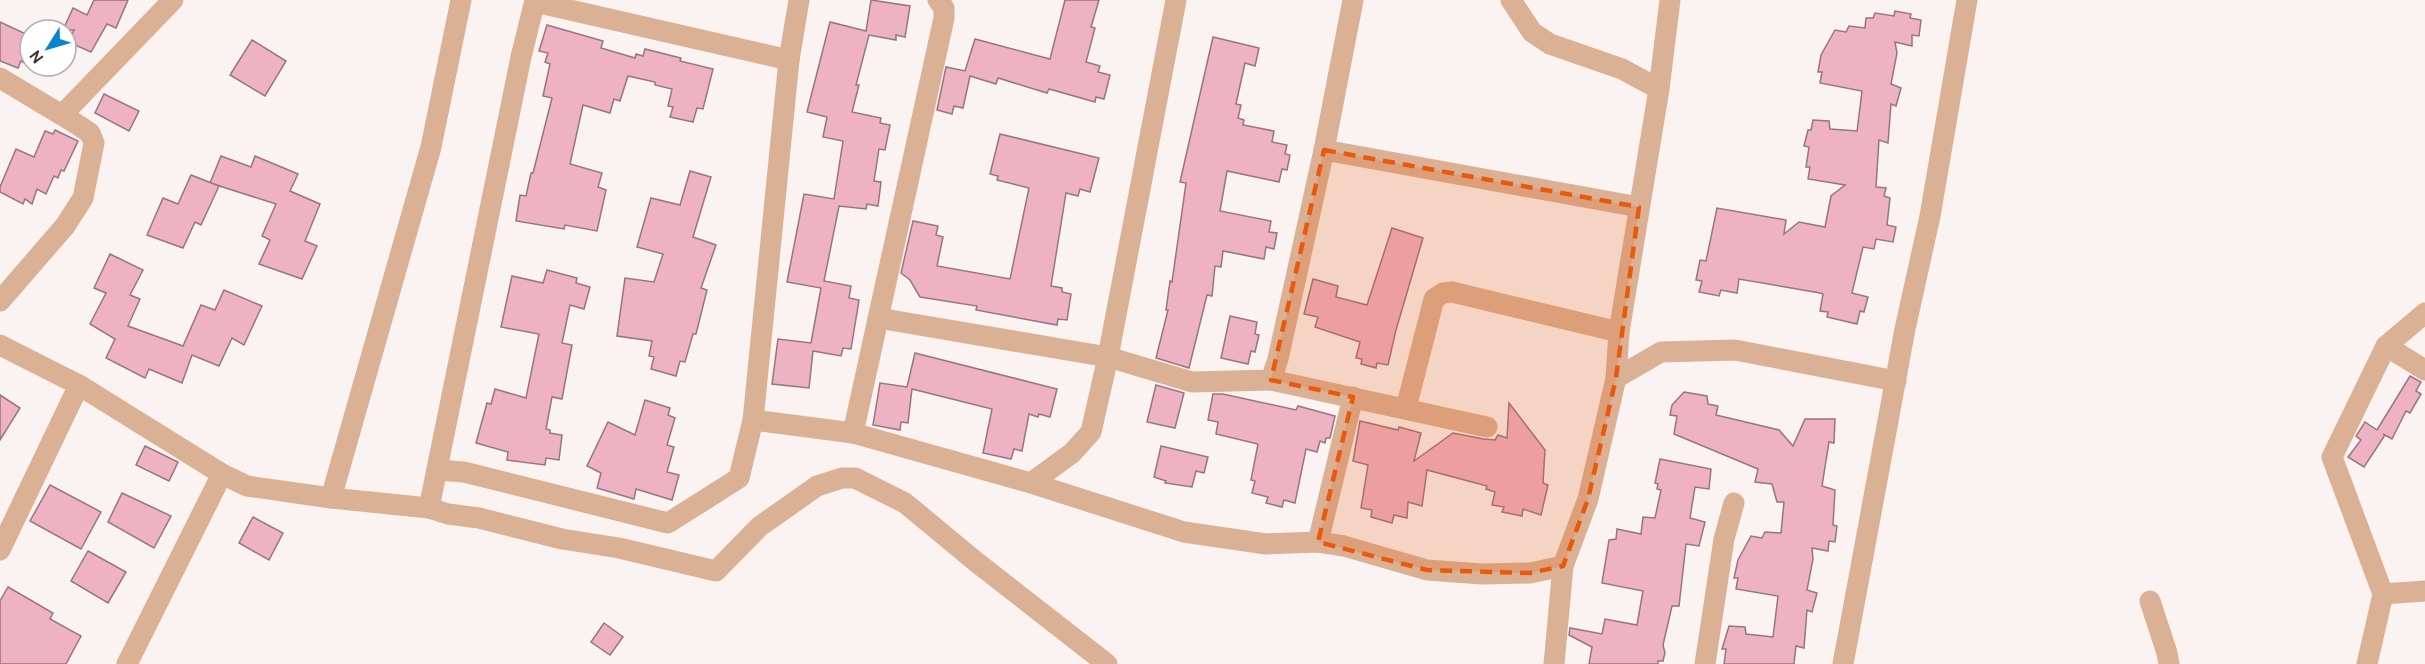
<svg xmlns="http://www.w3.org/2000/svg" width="2425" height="664" font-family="Cabin,sans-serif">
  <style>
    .building { fill: #efb1c4; stroke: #96767f; stroke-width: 1.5 }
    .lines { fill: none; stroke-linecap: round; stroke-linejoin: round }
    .minor { stroke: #dab195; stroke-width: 21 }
    .marked { fill: #e8590c; fill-opacity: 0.2; stroke: #e8590c; stroke-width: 4.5; stroke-dasharray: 12 8; stroke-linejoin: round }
  </style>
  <rect width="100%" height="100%" fill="#fbf3f2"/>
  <g class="building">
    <path d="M94,0H128L116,28L107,24L91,52L68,42L74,30H63L73,8L87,15Z"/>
    <path d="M871,0L910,6L905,37L896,35V40L869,35L856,85H859L852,112L881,118L880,123L890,125L885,150L879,149L874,181L881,182L878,206L867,204L866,209L839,206L824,281L851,286L849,298L859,300L851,349L843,348L841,356L813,351L809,388L772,384L778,339L811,343L821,288L787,282L804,194L834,199L843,141L823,137L827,117L807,112L830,22L866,31Z"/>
    <path d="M1065,0H1099L1091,27L1095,28L1086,62L1100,66L1098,72L1110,75L1104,99L1096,97L1095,102L1049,89L1047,93L998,78L996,84L970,76L963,108L954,106L952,114L937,110L946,67L965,71L975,39L1050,59Z"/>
    <path d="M1895,11L1911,14L1910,18L1921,20L1919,36L1912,35V46L1895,42L1897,53L1891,84L1901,88L1896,106L1891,104L1888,143L1879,140L1876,187L1886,188L1884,196L1890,198L1887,225L1896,227L1893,242L1876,239L1874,249L1863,247L1852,293L1868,297L1864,312L1860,311L1857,324L1827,317L1828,312L1820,311L1823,294L1820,293L1739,279L1737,293L1721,290L1719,296L1699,292L1702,281L1696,280L1700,260L1706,261L1717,208L1786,220L1784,234L1799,222L1825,227L1831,196L1845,185L1808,179L1810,167H1806L1809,147L1804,146L1808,130H1811L1813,120L1829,121L1830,129L1857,131L1862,91L1820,83L1822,72H1818L1821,55L1835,30L1846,32L1849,26L1865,28L1866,18H1873L1875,13L1894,16Z"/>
    <path d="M0,22L30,36V66L21,61L18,68L0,61Z"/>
    <path d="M547,25L603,41L601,48L635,58L636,54L643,56L645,49L681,58L680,61L713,69L703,109L697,108L693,122L670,117L673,107L668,106L672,89L655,85V82L628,76L620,101L614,99L610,113L583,105L570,164L602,173L598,187L606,190L597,231L565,225L564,229L516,221L520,195L526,196L531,173H533L552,98L543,96L550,64L545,62L548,53L539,51Z"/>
    <path d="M1213,37L1259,48L1255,66L1245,63L1236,104L1241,105L1238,118L1244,120L1243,125L1274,131L1272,142L1287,145L1285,154L1290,155L1287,170L1282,169L1279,182L1227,171L1220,211L1271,221L1269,232L1277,233L1274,249L1266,247L1264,259L1223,251L1221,267L1215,266L1212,296L1207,295L1189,368L1156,358L1168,310H1166L1170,281L1172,282L1186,183L1180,182Z"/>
    <path d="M252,40L286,61L265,96L230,75Z"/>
    <path d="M104,94L139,111L129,131L95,113Z"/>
    <path d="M55,130L78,141L64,171L61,170L58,178L54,176L46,194L37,189L32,204L25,199L23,204L0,192V187L16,149L34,157L45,131L53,134Z"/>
    <path d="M1000,134L1099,158L1090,192L1080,189L1078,196L1066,193L1051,286L1062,288V292L1071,294L1067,320L1058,319L1057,325L976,310L977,306L920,297L910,280L901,273L913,221L938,226L936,235L943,237L937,266L1010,279L1029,188L997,180L998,176L990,174Z"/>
    <path d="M221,156L251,167L255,156L298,174L290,191L320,204L305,241L317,246L302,279L259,264L270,240L262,236L276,204L210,183Z"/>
    <path d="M690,171L711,177L693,237L716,245L701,288L707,290L696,334H693L685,362L680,361L676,376L651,369L654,357L649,356L652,341L617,336L625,278L654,282L663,254L637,247L651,198L680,205Z"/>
    <path d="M191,175L219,186L201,225L195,222L183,248L147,235L163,198L178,204Z"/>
    <path d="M1392,228L1423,238L1396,330L1388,365L1377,363L1376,368L1361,364L1362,359L1356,358L1360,342L1315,327L1318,317L1304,314L1313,279L1338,286L1336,297L1367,305Z"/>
    <path d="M110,254L143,270L130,295L140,299L128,326L183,346L201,305L215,310L224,290L262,306L244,345L232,338L219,366L192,355L182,383L149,369L145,378L106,358L115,339L90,324L106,293L94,288Z"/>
    <path d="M547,270L577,278L576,283L590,287L584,309L570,305L562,343L572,345L562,399L552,397L546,429L550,430V433L562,435L559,460L546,458L545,465L507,460L508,452L476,443L487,403L491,404L495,389L526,398L539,334L501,327L512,276L543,283Z"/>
    <path d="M1230,316L1257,322L1255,334L1259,335L1255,352L1251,351L1248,364L1221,358Z"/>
    <path d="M915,353L1057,389L1050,417L1039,414L1038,417L1029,414L1022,451L1014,449L1011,459L983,453L992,409L912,389L908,423L901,422L900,430L873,425L880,383L907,387Z"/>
    <path d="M2410,376L2421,382L2416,391L2421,394L2410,413L2406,411L2392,439L2383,434L2385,435L2364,467L2348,457L2361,440L2356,436L2365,422L2377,430Z"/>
    <path d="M1156,385L1184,393L1175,428L1147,422Z"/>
    <path d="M1684,392L1707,396L1708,404L1718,406L1716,415L1779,430L1793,446L1805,419H1835L1834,443L1829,442L1822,486L1835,490L1833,525L1837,526L1835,542L1829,541L1828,551L1812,548L1813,559L1807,590L1817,593L1812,612L1807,610L1804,648L1796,646L1794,664H1724L1726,649H1722L1729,626L1745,627L1746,634L1773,637L1778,596L1736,589L1738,578H1734L1738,560L1751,536L1762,538L1765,532L1781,533L1784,502H1777L1772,484L1755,482L1758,469L1674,434L1677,416L1670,415L1672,405Z"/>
    <path d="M1213,394H1223L1296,410L1298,406L1335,416L1330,438H1326L1325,443L1320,441L1317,452L1306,449L1295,503L1284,500L1282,507L1266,503L1268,497L1252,493L1255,481L1251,480L1258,444L1216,434L1218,422L1208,420Z"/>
    <path d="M0,395L20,408L0,440Z"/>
    <path d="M645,400L670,408L668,415L675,418L667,445L674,447L667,472L679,475L672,500L636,489L634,499L597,488L601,473L587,466L608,422L635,435Z"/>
    <path d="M1509,403L1545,450L1543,483L1548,485L1541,515L1523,509L1522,516L1502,512L1504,507L1492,505L1495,492L1486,489L1487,486L1427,470L1422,506L1408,502L1407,518L1394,515L1392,523L1371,517L1372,510L1361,508L1368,465L1353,461L1360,421L1398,430L1399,427L1421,433L1414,461L1453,433L1484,439L1495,440L1498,435L1507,438Z"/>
    <path d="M145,446L178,462L169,481L136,465Z"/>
    <path d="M1161,446L1208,457L1204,473L1196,471L1192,487L1165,483L1166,481L1154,477Z"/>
    <path d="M1660,459L1711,469L1709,489L1695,487L1690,518L1705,522L1699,546L1686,544L1679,606H1672L1663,645L1665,653L1663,661H1658V664H1589L1592,647L1569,635L1570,628L1602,634L1605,619L1637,625L1643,591L1602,583L1609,540L1616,539L1617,529L1641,534L1643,517L1655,518L1661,490L1657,489L1658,484L1655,483Z"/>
    <path d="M50,485L101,512L81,549L30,521Z"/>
    <path d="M122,493L171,516L154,548L108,522Z"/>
    <path d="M253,517L283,533L269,560L239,543Z"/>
    <path d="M88,551L126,572L108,603L71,581Z"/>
    <path d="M8,587L53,613L50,619L81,636L66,664H0V601Z"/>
    <path d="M604,623L623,637L610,655L591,642Z"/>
  </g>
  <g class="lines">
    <g class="minor">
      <path d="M1176,0L1108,357L1091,432L1072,453L1031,483L1184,532L1266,544L1318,542L1344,546L1427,570L1482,574L1530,573L1563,566L1588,499L1616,378L1661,352L1735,350L1896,381"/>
      <path d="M1353,0L1324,150L1278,359L1271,380L1487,427"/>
      <path d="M1511,0L1532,32L1550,44L1622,69L1659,89"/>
      <path d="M535,2L789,60"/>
      <path d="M0,78L75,123L90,133L94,143L83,198L65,226L0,301"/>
      <path d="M62,115L173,0"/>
      <path d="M1324,150L1639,207"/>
      <path d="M878,318L1108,357L1192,382L1271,380"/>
      <path d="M0,345L79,385L222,474L247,486L331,498L429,508L448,514L479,518L562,539L619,548L716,571L759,527L817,486L842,478H855L905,503L975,561L1107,664"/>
      <path d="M2386,346L2425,370"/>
      <path d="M1616,378L1619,332L1659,89L1670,0"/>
      <path d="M1406,408L1434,299L1443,293L1452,292L1619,332"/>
      <path d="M753,420L853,433L1031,483"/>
      <path d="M853,433L944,18V8L938,0"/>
      <path d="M437,470L464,472L668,523L739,478L753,420L789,60L799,0"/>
      <path d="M331,498L431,147L461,0"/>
      <path d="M429,508L521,57L535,0"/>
      <path d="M1318,542L1353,397"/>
      <path d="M0,550L79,385"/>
      <path d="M2383,594L2332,457L2386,346L2425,313"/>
      <path d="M2150,601L2167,653L2169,664"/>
      <path d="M127,664L222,474"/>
      <path d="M1554,664L1563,566"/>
      <path d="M1705,664L1724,539L1734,503"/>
      <path d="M1843,664L1905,329L1930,216L1967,0"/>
      <path d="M2367,664L2383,594L2425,591"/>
    </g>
  </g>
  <path class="marked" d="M1324,150L1639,207L1616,378L1588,499L1563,566L1530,573L1427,570L1318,542L1353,397L1271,380Z"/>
  <g transform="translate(48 48) rotate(233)"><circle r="28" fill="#ffffff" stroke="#b2acab" stroke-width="1.5"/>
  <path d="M0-4.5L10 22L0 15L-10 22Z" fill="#0a84cd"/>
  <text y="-9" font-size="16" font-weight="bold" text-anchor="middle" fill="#3e302e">N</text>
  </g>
</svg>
